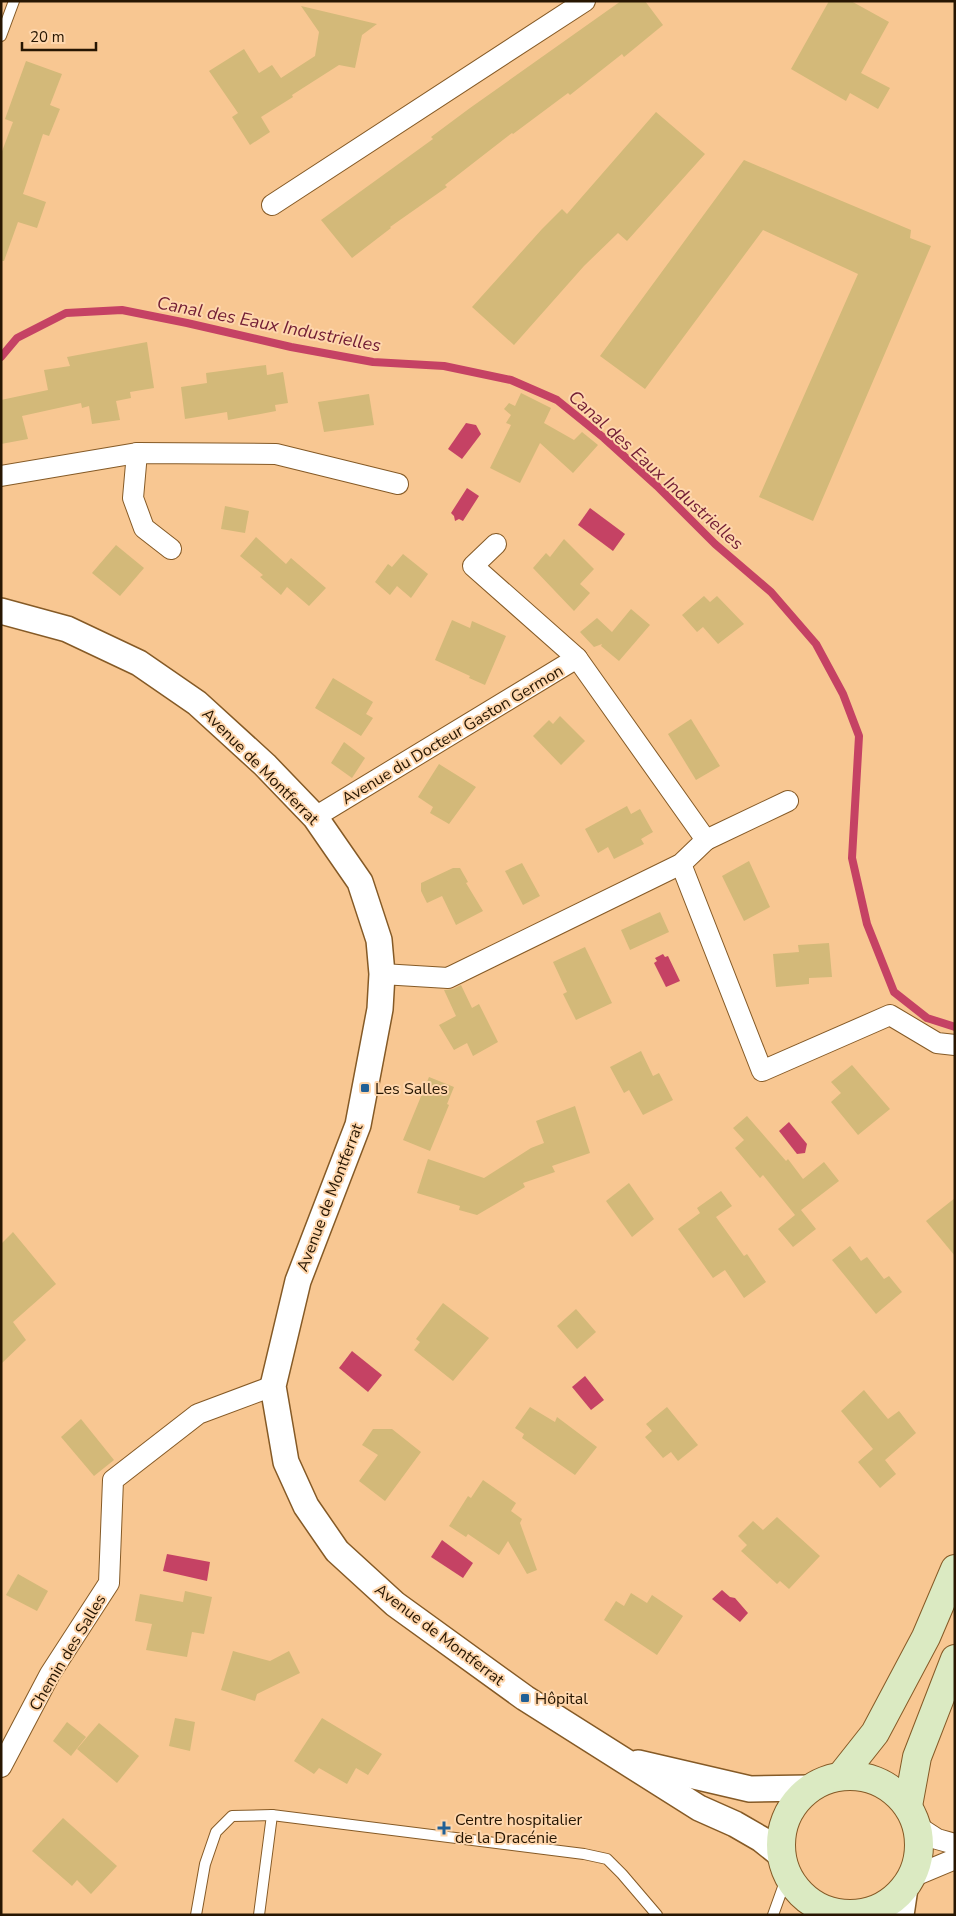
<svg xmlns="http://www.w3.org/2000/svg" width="956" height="1916" font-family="'Nunito Sans',sans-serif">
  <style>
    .water { fill: #c54264 }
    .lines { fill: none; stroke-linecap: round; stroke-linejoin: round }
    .stream { stroke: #c54264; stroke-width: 8 }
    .building { fill: #d3b979 }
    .service-casing { stroke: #855a26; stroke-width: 12 }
    .minor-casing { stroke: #855a26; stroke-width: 22 }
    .tertiary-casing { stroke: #855a26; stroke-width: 28 }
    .secondary-casing { stroke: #855a26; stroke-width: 30 }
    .service { stroke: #fff; stroke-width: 10 }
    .minor { stroke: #fff; stroke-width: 20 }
    .tertiary { stroke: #fff; stroke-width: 25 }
    .secondary { stroke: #dbeac2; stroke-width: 28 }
    .poi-dot { fill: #216096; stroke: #fed6ac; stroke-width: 2 }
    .labels { text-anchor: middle; stroke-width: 4; stroke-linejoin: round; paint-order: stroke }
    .street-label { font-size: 16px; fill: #271602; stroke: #fed6ac }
    .poi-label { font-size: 16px; fill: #271602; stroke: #fed6ac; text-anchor: start }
    .water-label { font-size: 18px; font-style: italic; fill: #711c34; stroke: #fed6ac }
  </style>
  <rect width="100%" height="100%" fill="#f8c792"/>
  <g class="water">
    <path d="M466,423L476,425L481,434L462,459L448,449Z"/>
    <path d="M467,488L479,496L463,521L459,519L455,521L454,516L451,513Z"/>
    <path d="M590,508L625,534L613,551L578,525Z"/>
    <path d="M663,954L665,957L668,956L680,981L666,987L654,963L657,961L655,958Z"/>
    <path d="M789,1122L807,1144L805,1153L797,1154L779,1131Z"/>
    <path d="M352,1351L382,1375L368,1392L339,1368Z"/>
    <path d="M585,1376L604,1400L591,1410L572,1387Z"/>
    <path d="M442,1540L473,1563L463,1578L431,1557Z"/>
    <path d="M167,1554L210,1562L207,1581L163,1571Z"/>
    <path d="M722,1590L730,1597L735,1598L748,1613L740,1622L712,1599Z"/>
  </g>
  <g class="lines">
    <path class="stream" d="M1,357L17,338L66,313L122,310L187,323L291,347L373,362L444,366L511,380L557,400L604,438L657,486L715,544L771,592L816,644L843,694L859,736L852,858L867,924L894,992L927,1018L955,1027"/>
  </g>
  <g class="building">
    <path d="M621,1H645L663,25L624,57L622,54L570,95L568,93L513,134L512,133L445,185L447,187L390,227L391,228L352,258L321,220L433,139L431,137L470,108Z"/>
    <path d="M829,1H851L889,22L861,73L890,88L878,109L850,93L846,101L791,69Z"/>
    <path d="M301,6L377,24L362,35L355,68L339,65L292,95L293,97L261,117L270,132L250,145L232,117L238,113L209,71L244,49L259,73L272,65L281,78L315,56L319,32Z"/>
    <path d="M26,61L62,74L50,105L60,109L49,136L43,134L23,194L46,202L37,228L18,222L4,261H1V154L13,122L5,119Z"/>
    <path d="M656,112L705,154L627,241L618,233L584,266L514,345L472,307L542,229L562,209L567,214Z"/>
    <path d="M744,160L911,230L910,238L931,246L813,521L759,497L858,274L763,230L645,389L600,356Z"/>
    <path d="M147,342L154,388L130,392L131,398L116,401L120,420L92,424L89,406L82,408L81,403L22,416L28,439L1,444V400L48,390L44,370L70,366L67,357Z"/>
    <path d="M266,365L267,375L283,372L288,403L275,405L276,411L228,420L227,412L185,419L181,387L207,383L206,373Z"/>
    <path d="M521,393L551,408L544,423L574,440L582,432L598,445L573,473L540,443L520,483L490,468L511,425L506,423L511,415L504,409L509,403L515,406Z"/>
    <path d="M369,394L374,425L324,432L318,402Z"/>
    <path d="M225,506L249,511L245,533L221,529Z"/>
    <path d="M256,537L286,564L291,558L326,588L309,606L287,587L281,595L260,577L263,575L240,556Z"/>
    <path d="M564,539L594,569L580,584L590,593L574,611L533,568L546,553L550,557Z"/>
    <path d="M116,545L144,568L120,596L92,573Z"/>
    <path d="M403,554L428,574L411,598L397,586L390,595L375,582L388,564L392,567Z"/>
    <path d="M704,596L710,602L717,596L744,624L718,644L703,627L697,632L682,615Z"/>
    <path d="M631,609L650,625L619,661L601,646L602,644L594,647L580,632L597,618L612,632Z"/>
    <path d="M452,620L470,628L472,621L506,636L485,685L469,678L470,676L435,660Z"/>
    <path d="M333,678L373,702L366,714L373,718L361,736L315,708Z"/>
    <path d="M560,716L585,741L561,765L533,736L549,720L553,724Z"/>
    <path d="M691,719L720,766L696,780L668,734Z"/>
    <path d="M344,742L365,758L352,778L331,763Z"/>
    <path d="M439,764L476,787L449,824L430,813L433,807L418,797Z"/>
    <path d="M627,806L631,814L640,809L653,832L641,839L644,844L614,859L608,847L598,853L585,829Z"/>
    <path d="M749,861L770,907L744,921L722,876Z"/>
    <path d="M522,863L540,896L523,905L505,871Z"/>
    <path d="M453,868H460L468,882L466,883L483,911L456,925L442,896L427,903L421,891V883Z"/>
    <path d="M660,912L669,932L630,950L621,930Z"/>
    <path d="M829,943L832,977L809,978V984L776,987L773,954L799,952L798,945Z"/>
    <path d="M585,947L612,1003L576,1020L563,994L567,992L553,962Z"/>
    <path d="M461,985L472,1008L479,1004L498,1042L473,1056L467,1043L454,1050L439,1025L456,1016L444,990L453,989Z"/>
    <path d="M641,1051L653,1076L659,1073L673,1100L643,1115L629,1090L624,1093L610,1067Z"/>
    <path d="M852,1065L890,1109L858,1135L831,1102L841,1093L831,1082Z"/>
    <path d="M429,1077L454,1087L447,1104L449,1105L430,1151L403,1140Z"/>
    <path d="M575,1106L590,1153L552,1166L555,1172L523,1183L525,1187L477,1215L459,1210L460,1206L417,1193L428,1159L484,1178L531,1148L544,1143L536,1121Z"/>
    <path d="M747,1116L786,1161L788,1159L803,1179L824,1162L839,1181L801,1210L816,1229L793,1247L778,1229L795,1215L763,1175L760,1178L735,1148L744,1140L733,1128Z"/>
    <path d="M629,1183L654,1219L632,1237L606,1201Z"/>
    <path d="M721,1191L732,1206L716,1217L744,1256L747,1254L766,1282L744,1298L725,1270L713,1278L678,1229L700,1213L697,1208Z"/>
    <path d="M955,1198V1256L926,1221Z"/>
    <path d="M13,1232L56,1284L13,1322L26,1340L1,1364V1244Z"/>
    <path d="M850,1246L861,1261L867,1257L884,1279L889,1276L902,1292L876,1314L832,1260Z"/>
    <path d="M443,1303L489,1338L453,1381L414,1350L420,1342L416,1339Z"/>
    <path d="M576,1309L596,1332L577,1349L557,1326Z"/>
    <path d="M864,1390L888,1419L899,1411L916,1433L885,1460L896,1474L880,1488L858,1462L873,1449L841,1411Z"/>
    <path d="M530,1407L555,1422L557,1417L597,1447L575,1475L522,1438L524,1434L515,1428Z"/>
    <path d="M667,1407L698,1445L678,1461L671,1452L663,1458L645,1437L652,1431L646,1424Z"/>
    <path d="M81,1419L114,1460L94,1476L61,1437Z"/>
    <path d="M373,1429H392L421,1452L385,1501L359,1481L378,1455L362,1445Z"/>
    <path d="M483,1480L516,1503L511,1511L522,1519L520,1523L537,1570L527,1574L508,1541L499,1555L468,1534L466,1537L449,1526L468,1496L471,1498Z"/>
    <path d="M777,1517L820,1556L789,1589L780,1581L777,1584L741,1551L747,1545L738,1536L753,1521L763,1530Z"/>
    <path d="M18,1574L48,1591L37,1611L6,1595Z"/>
    <path d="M185,1591L212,1597L204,1634L192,1632L187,1657L146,1650L152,1624L135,1621L140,1594L183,1602Z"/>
    <path d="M631,1593L647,1603L652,1595L683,1616L657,1655L604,1620L616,1601L624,1606Z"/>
    <path d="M233,1651L270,1661L289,1651L300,1673L257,1694L255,1701L221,1690Z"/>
    <path d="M175,1718L195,1722L190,1751L169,1746Z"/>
    <path d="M322,1718L382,1754L368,1775L356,1768L347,1784L319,1768L314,1774L294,1761Z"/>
    <path d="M67,1722L86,1737L71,1756L53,1741Z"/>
    <path d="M99,1723L139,1756L117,1783L77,1749Z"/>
    <path d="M63,1818L117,1866L91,1894L77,1880L72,1886L32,1851Z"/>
  </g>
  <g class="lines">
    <g class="service-casing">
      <g id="service">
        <path d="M1,36L14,1"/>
        <path d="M196,1915L205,1864L216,1832L232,1816L272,1815L584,1854L607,1859L622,1874L657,1915"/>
        <path d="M259,1915L272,1815"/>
        <path d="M773,1915L787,1876"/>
        <path d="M811,1915L827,1911"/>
      </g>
    </g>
    <g class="minor-casing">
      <g id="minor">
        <path d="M272,205L585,1"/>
        <path d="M137,453L133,498L144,528L171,549"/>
        <path d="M1,476L137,453L276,454L398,484"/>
        <path d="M496,544L473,566L577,658"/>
        <path d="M315,817L577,658L706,840L681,864L448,978L382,974"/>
        <path d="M706,840L788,801"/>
        <path d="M681,864L762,1071L890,1015L937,1043L955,1045"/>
        <path d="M1,1767L50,1674L109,1583L113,1480L198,1414L273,1386"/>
        <path d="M917,1826L937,1839L955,1844"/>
        <path d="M912,1877L955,1859"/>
      </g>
    </g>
    <g class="tertiary-casing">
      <g id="tertiary">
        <path d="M1,611L67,629L139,663L197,703L265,765L315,817L360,882L379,940L382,974L380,1009L358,1125L298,1281L273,1386L286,1462L306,1506L337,1551L395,1604L525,1698L699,1808L735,1824L761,1839L781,1855"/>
        <path d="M638,1763L750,1789L810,1788"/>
        <path d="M842,1914L843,1915"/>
        <path d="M901,1915L905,1888"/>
      </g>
    </g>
    <g class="secondary-casing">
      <g id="secondary">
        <circle cx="850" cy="1845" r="69"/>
        <path d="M841,1776L875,1733L926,1637L955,1569"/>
        <path d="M908,1806L917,1757L955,1659"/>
      </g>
    </g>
    <use href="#service" class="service"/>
    <use href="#minor" class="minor"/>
    <use href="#tertiary" class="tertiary"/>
    <use href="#secondary" class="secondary"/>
  </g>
  <g class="poi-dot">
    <rect x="360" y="1083" width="10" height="10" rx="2.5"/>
    <rect x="520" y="1693" width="10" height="10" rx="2.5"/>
    <path d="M441.5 1820.5h5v5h5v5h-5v5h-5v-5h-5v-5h5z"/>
  </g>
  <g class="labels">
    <g class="street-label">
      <text transform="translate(452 734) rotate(-31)" y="6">Avenue du Docteur Gaston Germon</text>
      <text transform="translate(261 766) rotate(45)" y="6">Avenue de Montferrat</text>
      <text transform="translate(329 1197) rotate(-69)" y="6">Avenue de Montferrat</text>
      <text transform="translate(440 1634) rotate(37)" y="6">Avenue de Montferrat</text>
      <text transform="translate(67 1652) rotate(-59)" y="6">Chemin des Salles</text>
    </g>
    <g class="poi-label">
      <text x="375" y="1094">Les Salles</text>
      <text x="535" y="1704">Hôpital</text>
      <text x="455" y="1825">Centre hospitalier<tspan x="455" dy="18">de la Dracénie</tspan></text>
    </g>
    <g class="water-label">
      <text transform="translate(269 324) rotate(11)" y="6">Canal des Eaux Industrielles</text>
      <text transform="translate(656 470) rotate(42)" y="6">Canal des Eaux Industrielles</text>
    </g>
  </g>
  <rect width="956" height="1916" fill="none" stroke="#271602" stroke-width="5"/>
  <path d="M22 42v8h74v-8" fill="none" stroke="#271602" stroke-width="2.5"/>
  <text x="30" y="42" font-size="15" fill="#271602" stroke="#fed6ac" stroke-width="4" paint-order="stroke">20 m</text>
</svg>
